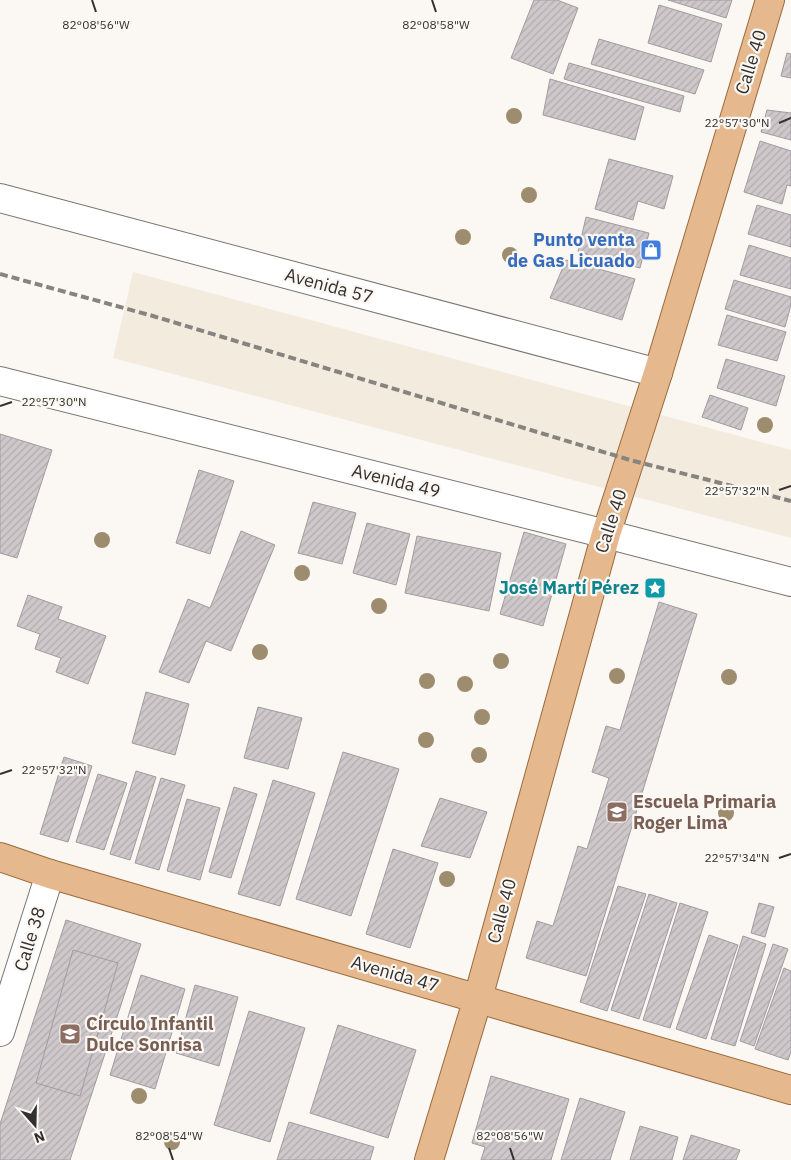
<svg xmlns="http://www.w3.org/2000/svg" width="791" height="1160" font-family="'IBM Plex Sans',sans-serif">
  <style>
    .built { fill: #f4ebdf }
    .building { fill: url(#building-hatch); stroke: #a29b9f }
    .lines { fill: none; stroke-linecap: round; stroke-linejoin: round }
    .minor-casing { stroke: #797671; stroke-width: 30 }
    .major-casing { stroke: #9c6a3b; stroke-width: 30 }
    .minor { stroke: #fff; stroke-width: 28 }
    .major { stroke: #e5b88d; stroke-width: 28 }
    .rail { stroke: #878480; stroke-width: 4; stroke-dasharray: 8 4; stroke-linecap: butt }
    .tree { fill: #9d8c6d }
    .ticks { fill: none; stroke: #33312f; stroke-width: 2 }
    .labels { text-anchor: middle; stroke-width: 4.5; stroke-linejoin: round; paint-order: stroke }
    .street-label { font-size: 18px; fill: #33312f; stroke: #fbf7f2 }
    .shop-label { font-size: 18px; font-weight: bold; fill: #366cbe; stroke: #fbf7f2; text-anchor: end }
    .culture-label { font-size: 18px; font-weight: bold; fill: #0d838f; stroke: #fbf7f2; text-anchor: end }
    .education-label { font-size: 18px; font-weight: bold; fill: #785e54; stroke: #fbf7f2; text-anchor: start }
    .ticks-label { font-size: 12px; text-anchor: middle; fill: #33312f; stroke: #fbf7f2; stroke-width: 4.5; stroke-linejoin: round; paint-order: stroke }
  </style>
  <defs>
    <pattern id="building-hatch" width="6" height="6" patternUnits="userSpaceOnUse" patternTransform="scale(1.25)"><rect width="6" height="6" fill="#cec8cb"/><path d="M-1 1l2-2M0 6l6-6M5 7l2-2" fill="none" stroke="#b1acaf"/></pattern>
  </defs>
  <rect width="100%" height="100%" fill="#fbf7f2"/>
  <path class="built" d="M133,272L791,450V538L113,358Z"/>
  <g class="building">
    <path d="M534,0H557L578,8L553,74L511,58Z"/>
    <path d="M668,0H732L726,18Z"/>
    <path d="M659,5L722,24L711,62L648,43Z"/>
    <path d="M599,39L704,70L695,94L591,64Z"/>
    <path d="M787,53L791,54V78L781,76Z"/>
    <path d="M569,63L684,96L680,112L564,79Z"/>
    <path d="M550,79L644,107L635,140L543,115Z"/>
    <path d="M767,110L791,113V140L761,132Z"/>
    <path d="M760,141L791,151V186L787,185L782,204L744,192Z"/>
    <path d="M609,159L673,176L664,209L638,201L633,220L595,209Z"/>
    <path d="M757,205L791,215V247L748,234Z"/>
    <path d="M586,217L649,233L640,268L578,252Z"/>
    <path d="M749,245L791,258V289L740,275Z"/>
    <path d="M566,260L635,279L622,320L550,298Z"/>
    <path d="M734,280L791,297V305L785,327L725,309Z"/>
    <path d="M727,315L786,332L777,361L718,345Z"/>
    <path d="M726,359L785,376L776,406L717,388Z"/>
    <path d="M710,395L748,408L741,430L702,417Z"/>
    <path d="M0,434L52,450L17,558L0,553Z"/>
    <path d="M199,470L234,481L210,554L176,543Z"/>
    <path d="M313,502L356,513L342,564L298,553Z"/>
    <path d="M367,523L410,534L396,585L353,573Z"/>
    <path d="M241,531L275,545L231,651L206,641L189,683L159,672L188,599L210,608Z"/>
    <path d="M524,532L566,544L543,626L500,614Z"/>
    <path d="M417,536L501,553L489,611L405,593Z"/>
    <path d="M28,595L62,607L58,619L106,636L88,684L56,672L61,658L35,649L40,634L17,626Z"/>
    <path d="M659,602L697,614L586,976L526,958L537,921L553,926L578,846L587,849L609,778L592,772L606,726L620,730Z"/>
    <path d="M146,692L189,704L175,755L132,743Z"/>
    <path d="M258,707L302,718L288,769L244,758Z"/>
    <path d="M343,752L399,769L351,916L296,899Z"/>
    <path d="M64,757L92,766L68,842L40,834Z"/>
    <path d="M136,771L156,777L130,860L110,854Z"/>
    <path d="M98,774L127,783L104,850L76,842Z"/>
    <path d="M161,778L185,785L159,870L135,863Z"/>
    <path d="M273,780L315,793L280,906L238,894Z"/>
    <path d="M234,787L257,794L231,878L209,872Z"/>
    <path d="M440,798L487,812L470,858L421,846Z"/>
    <path d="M187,799L220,808L200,880L167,871Z"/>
    <path d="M393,849L438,863L410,948L366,934Z"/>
    <path d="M618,886L646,894L607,1011L580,1002Z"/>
    <path d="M649,894L677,903L639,1019L611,1010Z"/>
    <path d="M680,903L708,912L670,1028L643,1020Z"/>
    <path d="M759,903L774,907L765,937L751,933Z"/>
    <path d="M66,920L141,944L70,1160H0V1124Z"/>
    <path d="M709,935L738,945L706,1039L676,1029Z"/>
    <path d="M743,936L766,944L735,1046L711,1039Z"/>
    <path d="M773,944L788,949L754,1046L740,1041Z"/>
    <path d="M73,950L118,963L80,1096L36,1083Z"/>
    <path d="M784,968L791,971V1052L788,1060L755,1049Z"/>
    <path d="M141,975L185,989L155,1089L110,1075Z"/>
    <path d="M195,985L238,997L219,1066L176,1053Z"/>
    <path d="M249,1011L305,1028L270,1142L214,1125Z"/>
    <path d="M338,1025L416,1050L388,1138L310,1113Z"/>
    <path d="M491,1076L569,1099L551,1160H481L485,1147L472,1143Z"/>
    <path d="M580,1098L625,1112L610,1160H561Z"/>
    <path d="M289,1122L374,1147L370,1160H277Z"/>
    <path d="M640,1126L678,1137L672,1160H630Z"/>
    <path d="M691,1135L740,1150L736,1160H683Z"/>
  </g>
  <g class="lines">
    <g class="minor-casing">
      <g id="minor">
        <path d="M0,198L658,373"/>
        <path d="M0,381L606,534L791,582"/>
        <path d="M0,1032L50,874"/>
      </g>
    </g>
    <g class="major-casing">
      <g id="major">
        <path d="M0,857L50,874L791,1090"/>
        <path d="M429,1160L478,998L606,534L658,373L770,0"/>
      </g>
    </g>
    <use href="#minor" class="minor"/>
    <use href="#major" class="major"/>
    <path class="rail" d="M0,274L153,316L630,460L791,501"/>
  </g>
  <g class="tree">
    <circle cx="514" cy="116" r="8"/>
    <circle cx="529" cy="195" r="8"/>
    <circle cx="463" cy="237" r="8"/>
    <circle cx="510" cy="255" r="8"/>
    <circle cx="765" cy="425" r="8"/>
    <circle cx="102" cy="540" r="8"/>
    <circle cx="302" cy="573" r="8"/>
    <circle cx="379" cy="606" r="8"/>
    <circle cx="260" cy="652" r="8"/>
    <circle cx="501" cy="661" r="8"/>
    <circle cx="617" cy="676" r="8"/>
    <circle cx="729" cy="677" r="8"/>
    <circle cx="427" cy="681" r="8"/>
    <circle cx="465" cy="684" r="8"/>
    <circle cx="482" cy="717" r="8"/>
    <circle cx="426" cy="740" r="8"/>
    <circle cx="479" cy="755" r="8"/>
    <circle cx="726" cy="813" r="8"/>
    <circle cx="447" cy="879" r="8"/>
    <circle cx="139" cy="1096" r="8"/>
    <circle cx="172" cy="1142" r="8"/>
  </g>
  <path class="ticks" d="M92,0L96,12M432,0L436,12M779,123L791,118M0,406L12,402M779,490L791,486M0,774L12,770M779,858L791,854M169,1148L173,1160M510,1148L514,1160"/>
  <defs>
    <g id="shop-square" transform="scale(1.125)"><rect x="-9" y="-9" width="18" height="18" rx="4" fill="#3f7fe0" stroke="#fbf7f2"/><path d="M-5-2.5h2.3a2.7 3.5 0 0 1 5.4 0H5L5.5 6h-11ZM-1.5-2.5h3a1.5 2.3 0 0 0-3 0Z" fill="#fff"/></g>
    <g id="sight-square" transform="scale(1.125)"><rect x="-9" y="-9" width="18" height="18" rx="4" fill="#0f9aa8" stroke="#fbf7f2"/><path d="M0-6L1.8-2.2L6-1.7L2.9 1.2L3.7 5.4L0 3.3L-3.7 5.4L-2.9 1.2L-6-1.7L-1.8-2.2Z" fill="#fff"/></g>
    <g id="school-square" transform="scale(1.125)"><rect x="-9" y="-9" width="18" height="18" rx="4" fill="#8d6e63" stroke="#fbf7f2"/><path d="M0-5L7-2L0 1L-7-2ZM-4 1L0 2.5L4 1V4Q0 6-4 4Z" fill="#fff"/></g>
  </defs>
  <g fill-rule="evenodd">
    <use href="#shop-square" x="651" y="250"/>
    <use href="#sight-square" x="655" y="588"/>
    <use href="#school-square" x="617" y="812"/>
    <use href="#school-square" x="70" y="1034"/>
  </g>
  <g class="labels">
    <g class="street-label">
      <text transform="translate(751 62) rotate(-73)" y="6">Calle 40</text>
      <text transform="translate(329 286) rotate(15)" y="6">Avenida 57</text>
      <text transform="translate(396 481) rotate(14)" y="6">Avenida 49</text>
      <text transform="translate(611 521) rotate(-72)" y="6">Calle 40</text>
      <text transform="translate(502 911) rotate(-75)" y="6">Calle 40</text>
      <text transform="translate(30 939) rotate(-73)" y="6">Calle 38</text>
      <text transform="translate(395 974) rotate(16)" y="6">Avenida 47</text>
    </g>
    <g class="shop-label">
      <text x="635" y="246">Punto venta<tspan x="635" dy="21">de Gas Licuado</tspan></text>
    </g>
    <g class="culture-label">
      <text x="639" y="594">José Martí Pérez</text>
    </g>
    <g class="education-label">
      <text x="633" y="808">Escuela Primaria<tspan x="633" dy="21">Roger Lima</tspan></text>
      <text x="86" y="1030">Círculo Infantil<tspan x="86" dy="21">Dulce Sonrisa</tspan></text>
    </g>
  </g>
  <g class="ticks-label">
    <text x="436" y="29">82°08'58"W</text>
    <text x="96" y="29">82°08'56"W</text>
    <text x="737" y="127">22°57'30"N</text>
    <text x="54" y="406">22°57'30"N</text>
    <text x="737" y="495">22°57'32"N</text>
    <text x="54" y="774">22°57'32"N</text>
    <text x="737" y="862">22°57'34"N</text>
    <text x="169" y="1140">82°08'54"W</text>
    <text x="510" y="1140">82°08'56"W</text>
  </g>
  <g transform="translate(35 1125) rotate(160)" stroke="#fbf7f2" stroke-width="4" paint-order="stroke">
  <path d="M0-4L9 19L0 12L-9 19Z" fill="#33312f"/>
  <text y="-8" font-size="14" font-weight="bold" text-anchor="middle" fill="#33312f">N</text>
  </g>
</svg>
